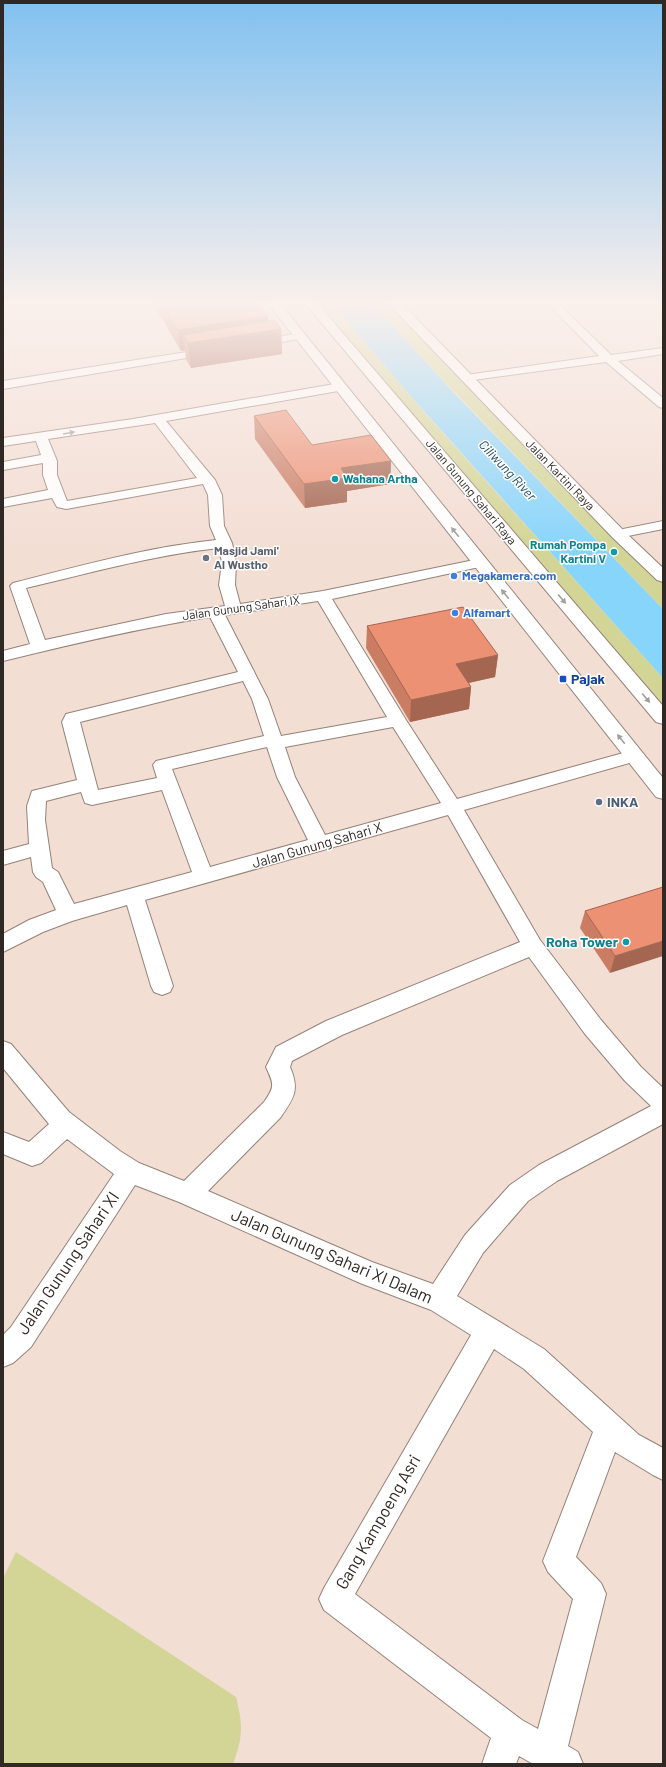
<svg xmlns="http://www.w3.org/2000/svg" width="666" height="1767" font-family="Barlow,sans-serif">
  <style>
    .green { fill: #d2d595 }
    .water { fill: #88d5fc }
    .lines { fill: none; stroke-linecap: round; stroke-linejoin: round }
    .minor-casing { stroke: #948278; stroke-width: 2 }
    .tertiary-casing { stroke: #948278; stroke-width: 2 }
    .primary-casing { stroke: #948278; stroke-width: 2 }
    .minor { fill: #fff; fill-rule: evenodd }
    .tertiary { fill: #fff; fill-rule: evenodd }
    .primary { fill: #fff; fill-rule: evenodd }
    .wall { fill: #cb7d64 }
    .shaded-wall { fill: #a56651 }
    .building { fill: #ec9174; stroke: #a56651 }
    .oneway { fill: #a19e9c }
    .culture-dot { fill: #0f9aa8; stroke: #fff; stroke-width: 1.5 }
    .worship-dot { fill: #6b7280; stroke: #fff; stroke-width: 1.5 }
    .shop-dot { fill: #3f7fe0; stroke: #fff; stroke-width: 1.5 }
    .transit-dot { fill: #1a4fb4; stroke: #fff; stroke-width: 1.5 }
    .service-dot { fill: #5c6f8a; stroke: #fff; stroke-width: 1.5 }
    .labels { text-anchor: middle; stroke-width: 3; stroke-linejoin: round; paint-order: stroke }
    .far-street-label { font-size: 12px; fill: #2f2824; stroke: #fff }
    .far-culture-label { font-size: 12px; font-weight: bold; fill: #0d838f; stroke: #fff; text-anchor: start }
    .far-worship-label { font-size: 12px; font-weight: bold; fill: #5b616d; stroke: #fff; text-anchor: start }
    .far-shop-label { font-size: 12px; font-weight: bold; fill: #366cbe; stroke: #fff; text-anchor: start }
    .far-water-label { font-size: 13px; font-style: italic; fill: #234e63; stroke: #fff }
    .transit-label { font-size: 14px; font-weight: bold; fill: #164399; stroke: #fff; text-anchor: start }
    .service-label { font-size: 14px; font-weight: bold; fill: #4e5e75; stroke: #fff; text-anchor: start }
    .street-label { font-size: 14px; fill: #2f2824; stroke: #fff }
    .culture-label { font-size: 14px; font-weight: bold; fill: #0d838f; stroke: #fff; text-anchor: end }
    .near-street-label { font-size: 17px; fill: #2f2824; stroke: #fff }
  </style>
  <rect width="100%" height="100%" fill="#f3ded4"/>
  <g class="green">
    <path d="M310,302H330L425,413L663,678V718Z"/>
    <path d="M371,302H393L663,577V609L440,377Z"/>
    <path d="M16,1552L236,1697C243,1725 243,1737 233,1764H3V1578Z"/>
  </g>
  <path class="water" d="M330,302H371L456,395L663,609V678L415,401Z"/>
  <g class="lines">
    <g class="minor-casing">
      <g id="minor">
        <path d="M546,302H557L611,355L663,348V354L618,361L663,398V408L659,407L606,362L466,381L462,380L460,378L466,375L599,356Z"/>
        <path d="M300,333L305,336L304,338L254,347L248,344L254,341Z"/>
        <path d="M212,348L216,349L218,351L216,353L3,389V381Z"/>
        <path d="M340,383L346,387L344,390L166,421L215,480L222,495L224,526L232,543L236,562L235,585L240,604L323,591L479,559L484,560L486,563L484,566L332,599L406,720L457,799L634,750L640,752L643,756L640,760L464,810L540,940L601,1020L641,1067L663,1088V1124L557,1181L528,1201L483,1253L457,1296L544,1349L639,1435L663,1448V1480L653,1475L615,1452L576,1557L601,1583L606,1594L568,1746L578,1752L583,1764H533L519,1756L516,1764H482L491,1738L324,1610L319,1599L324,1588L471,1335L431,1310L360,1283L179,1202L135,1185L31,1347L13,1363L3,1367V1335L11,1327L114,1174L67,1139L41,1163L32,1166L3,1154V1132L29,1142L49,1124L3,1068V1041L11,1044L69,1112L120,1151L139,1163L184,1181L264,1102C275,1087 274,1084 266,1067L276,1047L326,1021L520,942L448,815L145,900L173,986L170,992L162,995L154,992L151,986L127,905L72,921L43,932L3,952V934L29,920L56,910L43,882L36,877L33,872L31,857L3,865V851L29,844L27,806L32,791L77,780L62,722L66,714L238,672L210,617C140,628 72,644 3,661V651L30,644L10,586L13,583C80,566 147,547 216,540L210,526L208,495L203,484L66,509L57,507L52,498L3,507V499L48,490L43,475V463L3,470V462L41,455L36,441L3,446V438L133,419ZM155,423L197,478L67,501L57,475V461L48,439ZM219,548L222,562L219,585L225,606L166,614L45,640L26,588C90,573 154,555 219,548ZM318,601L387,717L281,736L268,699L225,615ZM243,681L252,699L264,736L156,761L153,765L157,778L98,790L80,722ZM393,727L441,803L325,835L295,777L285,747ZM267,747L277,777L308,840L210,867L172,769ZM162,790L192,872L74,904L58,872L52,868L45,820L46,801L81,792L85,803L92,805ZM529,957L585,1034L625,1081L651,1106L539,1165L510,1185L465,1235L433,1284L372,1262L208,1191L280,1118C294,1098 300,1090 290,1067L292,1061L342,1035ZM494,1349L524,1369L593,1432L543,1561L548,1572L573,1599L538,1729L522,1720L355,1594Z"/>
        <path d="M663,521V529L618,538L613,537L611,534L613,531Z"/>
      </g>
    </g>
    <g class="tertiary-casing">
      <path id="tertiary" d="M387,302H400L624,531L663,568V582L657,580L612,537Z"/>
    </g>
    <g class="primary-casing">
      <g id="primary">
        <path d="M267,302H279L663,778V799L656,797Z"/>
        <path d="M304,302H316L663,706V724L656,722Z"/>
      </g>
    </g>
    <use href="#minor" class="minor"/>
    <use href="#tertiary" class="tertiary"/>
    <use href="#primary" class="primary"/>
  </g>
  <g class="wall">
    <path d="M152,302H257L268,321L281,329L282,354L191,368L186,360L185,350L181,351Z"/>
    <path d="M254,416L312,445L391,461L390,484L347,491V502L305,508L255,439Z"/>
    <path d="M367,626L498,655L495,677L469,683L471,687L469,709L410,722L366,648Z"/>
    <path d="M663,887L610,973L580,928L585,911Z"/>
  </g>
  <g class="shaded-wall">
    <path d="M268,316L269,331L281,329L282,354L191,368L188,343L183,335L185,350L181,351L178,330Z"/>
    <path d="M391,461L390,484L347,491V502L305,508L304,484L341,468Z"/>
    <path d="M498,655L495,677L454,686L456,664Z"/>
    <path d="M471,687L469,709L410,722L411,700Z"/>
    <path d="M663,941V956L610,973L615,956Z"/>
  </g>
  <g class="building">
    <path d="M161,302H257L268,316L178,330Z"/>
    <path d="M274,320L281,329L188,343L183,335Z"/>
    <path d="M286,410L312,445L371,435L391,461L341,468L347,478L304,484L254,416Z"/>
    <path d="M463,607L498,655L456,664L471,687L411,700L367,626Z"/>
    <path d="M663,887V941L615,956L585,911Z"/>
  </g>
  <defs><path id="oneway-solid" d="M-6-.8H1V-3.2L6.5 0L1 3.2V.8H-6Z"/></defs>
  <g class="oneway">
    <use href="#oneway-solid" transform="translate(69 433) rotate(-10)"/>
    <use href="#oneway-solid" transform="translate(455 532) rotate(-128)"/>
    <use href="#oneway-solid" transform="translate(505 594) rotate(-129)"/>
    <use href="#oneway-solid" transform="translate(562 599) rotate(50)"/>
    <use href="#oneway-solid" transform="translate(646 698) rotate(50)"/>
    <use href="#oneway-solid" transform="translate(621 739) rotate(-129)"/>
  </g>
  <linearGradient id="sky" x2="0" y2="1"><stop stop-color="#81c1f0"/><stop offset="0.55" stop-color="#faf0ec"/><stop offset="1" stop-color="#faf0ec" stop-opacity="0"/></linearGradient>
  <rect width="666" height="550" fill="url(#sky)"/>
  <g class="culture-dot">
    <circle cx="335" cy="479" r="4"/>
    <circle cx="614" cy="552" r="4"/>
    <circle cx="626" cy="942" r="4"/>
  </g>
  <circle class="worship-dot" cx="206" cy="558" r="4"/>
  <g class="shop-dot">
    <circle cx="454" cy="576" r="4"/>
    <circle cx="455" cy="613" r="4"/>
  </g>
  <rect class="transit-dot" x="559" y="675" width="8" height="8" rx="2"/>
  <circle class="service-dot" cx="599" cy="802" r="4"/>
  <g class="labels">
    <g class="far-street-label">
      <text transform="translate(560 475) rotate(46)" y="4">Jalan Kartini Raya</text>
      <text transform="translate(471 492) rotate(50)" y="4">Jalan Gunung Sahari Raya</text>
      <text transform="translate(241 608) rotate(-8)" y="4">Jalan Gunung Sahari IX</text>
    </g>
    <g class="far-culture-label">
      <text x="343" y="483">Wahana Artha</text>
      <text x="606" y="549" text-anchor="end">Rumah Pompa<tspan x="606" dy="14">Kartini V</tspan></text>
    </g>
    <g class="far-worship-label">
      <text x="214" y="555">Masjid Jami'<tspan x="214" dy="14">Al Wustho</tspan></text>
    </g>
    <g class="far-shop-label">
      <text x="462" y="580">Megakamera.com</text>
      <text x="463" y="617">Alfamart</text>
    </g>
    <g class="far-water-label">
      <text transform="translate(508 470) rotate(47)" y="5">Ciliwung River</text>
    </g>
    <g class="transit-label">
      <text x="571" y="684">Pajak</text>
    </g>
    <g class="service-label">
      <text x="607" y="807">INKA</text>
    </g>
    <g class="street-label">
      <text transform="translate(317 845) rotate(-16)" y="5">Jalan Gunung Sahari X</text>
    </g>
    <g class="culture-label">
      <text x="618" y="947">Roha Tower</text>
    </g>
    <g class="near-street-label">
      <text transform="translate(332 1256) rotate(23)" y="6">Jalan Gunung Sahari XI Dalam</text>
      <text transform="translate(68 1263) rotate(-56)" y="6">Jalan Gunung Sahari XI</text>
      <text transform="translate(378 1522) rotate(-60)" y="6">Gang Kampoeng Asri</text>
    </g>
  </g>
  <rect width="666" height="1767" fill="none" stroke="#2f2824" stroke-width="8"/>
</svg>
